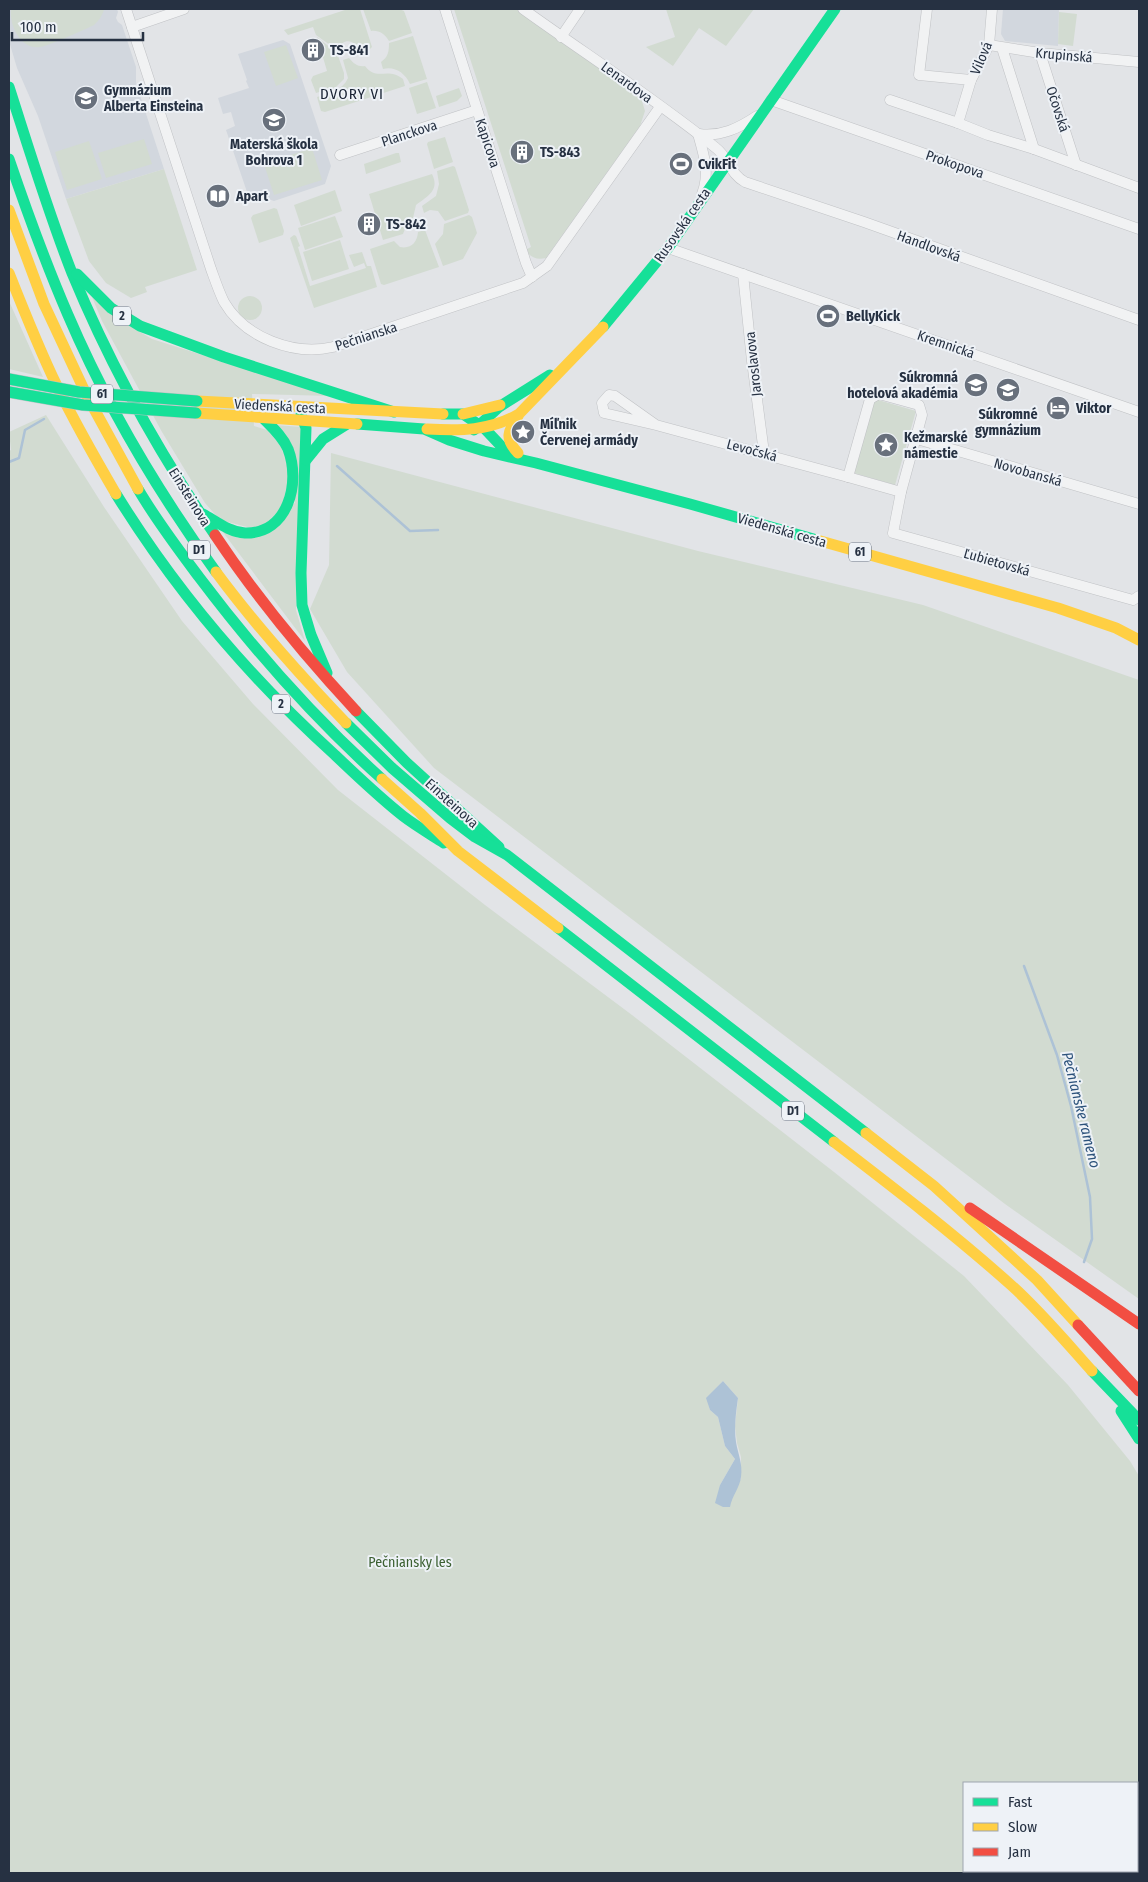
<svg xmlns="http://www.w3.org/2000/svg" width="1148" height="1882" font-family="'Fira Sans Condensed',sans-serif">
  <style>
    .built { fill: #d2d7de }
    .green { fill: #d2dbd1; fill-rule: evenodd }
    .water { fill: #adc2d6 }
    .lines { fill: none; stroke-linecap: round; stroke-linejoin: round }
    .stream { stroke: #adc2d6; stroke-width: 2.5 }
    .street-casing { stroke: #c0c2c5; stroke-width: 11 }
    .street { stroke: #f1f2f3; stroke-width: 10 }
    .fast { stroke: #16e098; stroke-width: 11 }
    .slow { stroke: #ffcf43; stroke-width: 11 }
    .jam { stroke: #f24e42; stroke-width: 11 }
    .fast-bridge-casing { stroke: #bdc1c5; stroke-width: 12; stroke-linecap: butt }
    .fast-bridge { stroke: #16e098; stroke-width: 11 }
    .labels { text-anchor: middle; stroke-width: 4; stroke-linejoin: round; paint-order: stroke }
    .shield { fill: #eef2f7; stroke: #626b78; stroke-width: 1 }
    .shield-label { font-size: 12px; font-weight: bold; fill: #263142 }
    .poi-label { font-size: 14px; font-weight: bold; fill: #263142; stroke: #eef2f7; text-anchor: start }
    .street-label { font-size: 14px; fill: #263142; stroke: #eef2f7 }
    .park-label { font-size: 14px; fill: #3c6032; stroke: #eef2f7 }
    .neighbourhood-label { font-size: 15px; letter-spacing: 1px; fill: #182233; stroke: #eef2f7 }
    .water-label { font-size: 15px; font-style: italic; fill: #2c527b; stroke: #eef2f7 }
  </style>
  <rect width="100%" height="100%" fill="#e2e4e7"/>
  <g class="built">
    <path d="M9,9H117L118,12L116,18L118,22L122,25L136,67V83L164,169L66,199L38,116L17,68L9,41Z"/>
    <path d="M1003,9H1059L1058,46L1005,41L1001,34Z"/>
    <path d="M283,40L290,44L331,166L325,184L274,201L247,192L226,130L235,126L231,112L223,114L218,98L249,88L246,81L247,80L238,54Z"/>
  </g>
  <g class="green">
    <path d="M11,9H104C103,14 99,21 94,25C88,28 46,47 40,47C20,50 9,24 11,9Z"/>
    <path d="M348,9H360L372,47L369,50L363,52C354,42 346,35 337,50L316,35L313,27L288,35L284,30Z"/>
    <path d="M363,9H399L404,11L412,33L389,41C385,34 379,30 371,31Z"/>
    <path d="M454,9H516L641,98L645,111L640,126L546,258C537,260 531,258 525,250L531,247Z"/>
    <path d="M666,9H754L726,46L699,28L673,66L646,47L675,37Z"/>
    <path d="M1059,12L1077,14L1073,46L1058,44Z"/>
    <path d="M413,36L427,79L410,84C405,73 395,66 383,69L381,62C388,57 389,52 389,43Z"/>
    <path d="M317,37L337,53L344,73V79L336,87L316,93L311,80L313,76L327,71Z"/>
    <path d="M286,45L298,78L276,86L264,52Z"/>
    <path d="M349,58C354,64 358,67 365,66C377,82 387,66 403,79L405,86L325,112L321,111L317,97C329,94 343,90 348,78L343,60Z"/>
    <path d="M427,82L436,108L417,114L409,88Z"/>
    <path d="M459,88L462,96L457,101L439,107L436,96Z"/>
    <path d="M445,137L453,162L434,169L427,144L428,142Z"/>
    <path d="M144,139L152,164L106,178L98,153Z"/>
    <path d="M89,141L102,179L67,190L55,152Z"/>
    <path d="M312,148L322,180L274,195L264,164Z"/>
    <path d="M396,153H399L401,162L366,174L364,164Z"/>
    <path d="M453,166L455,167L469,210L468,213L445,221L438,211L430,210L424,213L422,206L436,196L439,184L437,171Z"/>
    <path d="M164,169L197,270L145,287L147,292L131,298L106,283L89,261L66,199Z"/>
    <path d="M432,174C440,190 428,196 416,205L413,218L408,221L403,234L383,240L369,194Z"/>
    <path d="M335,190L342,211L301,226L294,205Z"/>
    <path d="M274,208L277,209L284,231L283,235L259,243L251,218L253,215Z"/>
    <path d="M469,215L472,217L477,233L463,259L443,266L435,244L443,234L444,224Z"/>
    <path d="M335,216L343,237L305,250L298,228Z"/>
    <path d="M425,230L439,267L384,285L381,284L370,249L394,241L400,247C411,249 417,243 418,232Z"/>
    <path d="M294,235L296,236L300,246L298,247L310,286L366,268L364,263L354,267L349,255L362,252L367,266H371L377,287L314,308L290,238Z"/>
    <path d="M340,240L349,269L312,281L303,252Z"/>
    <circle cx="250" cy="308" r="12"/>
    <path d="M92,297L123,322L152,339L332,396L252,394L254,426L267,430L281,446L289,477L281,511L255,529L220,520L205,503L162,432L102,321Z"/>
    <path d="M9,301L43,377L9,369Z"/>
    <path d="M875,399L916,411L895,485L854,473Z"/>
    <path d="M46,415L104,507L182,621L253,704L338,790L485,905L632,1015L834,1172L964,1276L1068,1385L1130,1461L1139,1476V1873H9V451L11,450L9,432ZM723,1381L738,1398L735,1426L737,1443L741,1457V1478L732,1498L720,1485L735,1459L725,1446L718,1417L710,1410L707,1398ZM964,1783H1137V1871H964Z"/>
    <path d="M276,425L302,427L296,610L305,641L222,531L238,538L295,503Z"/>
    <path d="M331,453L698,551L923,605L1139,680V1299L1005,1204L434,768L347,672L310,609L329,565Z"/>
  </g>
  <path class="water" d="M723,1381L738,1398C736,1412 734,1427 736,1442C738,1454 743,1464 741,1477C740,1487 732,1496 730,1507H723L715,1503L720,1485L735,1459L725,1446L718,1417L710,1410L706,1398Z"/>
  <g class="lines">
    <g class="stream">
      <path d="M9,462L19,458L25,430L44,419"/>
      <path d="M337,466L410,531L438,530"/>
      <path d="M1024,966L1057,1055L1071,1106L1090,1197L1092,1239L1084,1262"/>
    </g>
    <g class="street-casing">
      <g id="street">
        <path d="M126,9L211,269C215,280 219,292 224,302C245,338 294,356 333,347L523,283L547,266L660,107"/>
        <path d="M445,9L526,263L532,277"/>
        <path d="M523,9C587,55 654,98 716,148C729,158 730,174 745,182L864,222L1139,320"/>
        <path d="M927,9L919,75L971,80"/>
        <path d="M992,9L989,45L971,80L958,123L988,135L1034,149L1139,188"/>
        <path d="M132,27L184,9"/>
        <path d="M561,37L580,9"/>
        <path d="M989,45L1040,53L1139,62"/>
        <path d="M1002,48L1034,149"/>
        <path d="M1040,53L1076,165"/>
        <path d="M771,100L1139,229"/>
        <path d="M890,100L958,123"/>
        <path d="M698,134C704,155 710,173 702,194"/>
        <path d="M699,134C721,137 739,128 757,116"/>
        <path d="M340,155L477,110"/>
        <path d="M668,248L1139,412"/>
        <path d="M743,274L752,361L764,453"/>
        <path d="M879,394L919,405L922,415L901,492L848,477L870,399Z"/>
        <path d="M656,425L615,396L609,395L602,403L604,413L656,425L848,477"/>
        <path d="M917,439L1139,504"/>
        <path d="M901,492L893,533L1133,600L1139,596"/>
      </g>
    </g>
    <use href="#street" class="street"/>
    <g class="fast">
      <path d="M9,87C29,149 48,212 72,273C110,365 159,453 215,535"/>
      <path d="M9,159C27,212 46,264 68,315C107,406 158,492 216,572"/>
      <path d="M77,274L111,308L140,326L224,357L394,412"/>
      <path d="M603,327L668,248L835,9"/>
      <path d="M443,414H463L485,429L502,447L515,452"/>
      <path d="M301,415L306,428L301,573L302,605L311,635L327,673"/>
      <path d="M357,424L424,429L449,440L484,451L536,463L690,504L817,540"/>
      <path d="M474,430L499,407L550,375"/>
      <path d="M306,460L323,439L347,424"/>
      <path d="M138,489C156,520 178,549 199,577C254,650 314,718 382,779"/>
      <path d="M116,494C176,591 250,678 335,755C357,776 379,797 403,816C416,826 430,834 444,843"/>
      <path d="M203,514C216,521 229,532 245,533C288,534 301,483 288,449C283,437 273,428 264,419"/>
      <path d="M356,711L407,763L499,847"/>
      <path d="M346,723L392,768L450,818L475,837L507,855L866,1133"/>
      <path d="M558,928L834,1142"/>
      <path d="M1092,1371L1139,1420"/>
      <path d="M1121,1411L1139,1439"/>
    </g>
    <g class="slow">
      <path d="M9,210L44,304L87,396L138,489"/>
      <path d="M9,273C24,311 39,349 57,386C75,423 95,458 116,494"/>
      <path d="M197,401L443,414"/>
      <path d="M196,413L357,424"/>
      <path d="M463,414L500,405"/>
      <path d="M518,416C508,432 504,438 518,453"/>
      <path d="M427,429C460,431 490,431 519,414L603,327"/>
      <path d="M817,540L1058,608L1116,628L1139,640"/>
      <path d="M216,572C256,626 300,675 346,723"/>
      <path d="M382,779L420,813L458,851L558,928"/>
      <path d="M866,1133L934,1186L1037,1280L1078,1325"/>
      <path d="M834,1142C894,1188 954,1234 1011,1285C1040,1311 1066,1342 1092,1371"/>
    </g>
    <g class="jam">
      <path d="M215,535C257,598 305,656 356,711"/>
      <path d="M970,1208L1139,1324"/>
      <path d="M1078,1325L1139,1391"/>
    </g>
    <g class="fast-bridge-casing">
      <g id="fast-bridge">
        <path d="M9,379L79,392L197,401"/>
        <path d="M9,392L83,405L196,413"/>
      </g>
    </g>
    <use href="#fast-bridge" class="fast-bridge"/>
  </g>
  <defs>
    <g id="building-disc" transform="scale(1.25)"><circle r="9.5" fill="#68707c" stroke="#eef2f7"/><path d="M-4-6H4V6H1V3H-1V6H-4ZM-2.5-4.3h1.7v1.8h-1.7ZM.8-4.3h1.7v1.8H.8ZM-2.5-1h1.7V.8h-1.7ZM.8-1h1.7V.8H.8Z" fill="#fff"/></g>
    <g id="school-disc" transform="scale(1.25)"><circle r="9.5" fill="#68707c" stroke="#eef2f7"/><path d="M0-5L7-2L0 1L-7-2ZM-4 1L0 2.5L4 1V4Q0 6-4 4Z" fill="#fff"/></g>
    <g id="stadium-disc" transform="scale(1.25)"><circle r="9.5" fill="#68707c" stroke="#eef2f7"/><path d="M0-5a6.5 5 0 1 0 0 10a6.5 5 0 1 0 0-10ZM-3.5-1.8h7v3.6h-7Z" fill="#fff"/></g>
    <g id="library-disc" transform="scale(1.25)"><circle r="9.5" fill="#68707c" stroke="#eef2f7"/><path d="M-6-4Q-3-5.5-.7-3.5V5Q-3 3-6 4ZM6-4Q3-5.5 .7-3.5V5Q3 3 6 4Z" fill="#fff"/></g>
    <g id="hotel-disc" transform="scale(1.25)"><circle r="9.5" fill="#68707c" stroke="#eef2f7"/><path d="M-6-4.5h1.5V1H6V5H4.5V3h-9V5H-6ZM-4 0a1.8 1.8 0 1 1 3.6 0ZM.5 0V-2.5h3Q6-2.5 6 0Z" fill="#fff"/></g>
    <g id="sight-disc" transform="scale(1.25)"><circle r="9.5" fill="#68707c" stroke="#eef2f7"/><path d="M0-6L1.8-2.2L6-1.7L2.9 1.2L3.7 5.4L0 3.3L-3.7 5.4L-2.9 1.2L-6-1.7L-1.8-2.2Z" fill="#fff"/></g>
  </defs>
  <g fill-rule="evenodd">
    <use href="#building-disc" x="313" y="50"/>
    <use href="#school-disc" x="86" y="98"/>
    <use href="#school-disc" x="274" y="120"/>
    <use href="#building-disc" x="522" y="152"/>
    <use href="#stadium-disc" x="681" y="164"/>
    <use href="#library-disc" x="218" y="196"/>
    <use href="#building-disc" x="369" y="224"/>
    <use href="#stadium-disc" x="828" y="316"/>
    <use href="#school-disc" x="976" y="385"/>
    <use href="#school-disc" x="1008" y="390"/>
    <use href="#hotel-disc" x="1058" y="408"/>
    <use href="#sight-disc" x="523" y="432"/>
    <use href="#sight-disc" x="886" y="445"/>
  </g>
  <g class="labels">
    <g class="shield">
      <rect x="113" y="306.5" width="18" height="19" rx="4"/>
      <rect x="91" y="384.5" width="22" height="19" rx="4"/>
      <rect x="188" y="540.5" width="22" height="19" rx="4"/>
      <rect x="849" y="542.5" width="22" height="19" rx="4"/>
      <rect x="272" y="694.5" width="18" height="19" rx="4"/>
      <rect x="782" y="1101.5" width="22" height="19" rx="4"/>
    </g>
    <g class="shield-label">
      <text x="122" y="320">2</text>
      <text x="102" y="398">61</text>
      <text x="199" y="554">D1</text>
      <text x="860" y="556">61</text>
      <text x="281" y="708">2</text>
      <text x="793" y="1115">D1</text>
    </g>
    <g class="poi-label">
      <text x="330" y="55">TS-841</text>
      <text x="104" y="95">Gymnázium<tspan x="104" dy="16">Alberta Einsteina</tspan></text>
      <text x="274" y="149" text-anchor="middle">Materská škola<tspan x="274" dy="16">Bohrova 1</tspan></text>
      <text x="540" y="157">TS-843</text>
      <text x="698" y="169">CvikFit</text>
      <text x="236" y="201">Apart</text>
      <text x="386" y="229">TS-842</text>
      <text x="846" y="321">BellyKick</text>
      <text x="958" y="382" text-anchor="end">Súkromná<tspan x="958" dy="16">hotelová akadémia</tspan></text>
      <text x="1076" y="413">Viktor</text>
      <text x="1008" y="419" text-anchor="middle">Súkromné<tspan x="1008" dy="16">gymnázium</tspan></text>
      <text x="540" y="429">Míľnik<tspan x="540" dy="16">Červenej armády</tspan></text>
      <text x="904" y="442">Kežmarské<tspan x="904" dy="16">námestie</tspan></text>
    </g>
    <g class="street-label">
      <text transform="translate(1064 55) rotate(5)" y="5">Krupinská</text>
      <text transform="translate(981 58) rotate(-67)" y="5">Vilová</text>
      <text transform="translate(627 82) rotate(36)" y="5">Lenardova</text>
      <text transform="translate(1058 109) rotate(72)" y="5">Očovská</text>
      <text transform="translate(409 133) rotate(-18)" y="5">Planckova</text>
      <text transform="translate(488 143) rotate(72)" y="5">Kapicova</text>
      <text transform="translate(955 164) rotate(19)" y="5">Prokopova</text>
      <text transform="translate(682 225) rotate(-55)" y="5">Rusovská cesta</text>
      <text transform="translate(929 246) rotate(20)" y="5">Handlovská</text>
      <text transform="translate(366 336) rotate(-18)" y="5">Pečnianska</text>
      <text transform="translate(946 344) rotate(19)" y="5">Kremnická</text>
      <text transform="translate(753 364) rotate(-96)" y="5">Jaroslavova</text>
      <text transform="translate(280 406) rotate(3)" y="5">Viedenská cesta</text>
      <text transform="translate(752 450) rotate(15)" y="5">Levočská</text>
      <text transform="translate(1028 472) rotate(16)" y="5">Novobanská</text>
      <text transform="translate(190 497) rotate(58)" y="5">Einsteinova</text>
      <text transform="translate(782 530) rotate(16)" y="5">Viedenská cesta</text>
      <text transform="translate(997 562) rotate(16)" y="5">Ľubietovská</text>
      <text transform="translate(452 803) rotate(42)" y="5">Einsteinova</text>
    </g>
    <g class="park-label">
      <text x="410" y="1567">Pečniansky les</text>
    </g>
    <g class="neighbourhood-label">
      <text x="352" y="99">DVORY VI</text>
    </g>
    <g class="water-label">
      <text transform="translate(1081 1110) rotate(76)" y="5">Pečnianske rameno</text>
    </g>
  </g>
  <rect width="1148" height="1882" fill="none" stroke="#263142" stroke-width="20"/>
  <rect x="963" y="1782" width="175" height="90" fill="#eef2f7" stroke="#9ea5af"/>
  <rect x="973" y="1798" width="25" height="8" fill="#16e098" stroke="#9ea5af"/>
  <text x="1008" y="1807" font-size="15" fill="#263142">Fast</text>
  <rect x="973" y="1823" width="25" height="8" fill="#ffcf43" stroke="#9ea5af"/>
  <text x="1008" y="1832" font-size="15" fill="#263142">Slow</text>
  <rect x="973" y="1848" width="25" height="8" fill="#f24e42" stroke="#9ea5af"/>
  <text x="1008" y="1857" font-size="15" fill="#263142">Jam</text>
  <path d="M12 32v8h131v-8" fill="none" stroke="#263142" stroke-width="2.5"/>
  <text x="20" y="32" font-size="15" fill="#263142" stroke="#eef2f7" stroke-width="4" paint-order="stroke">100 m</text>
</svg>
